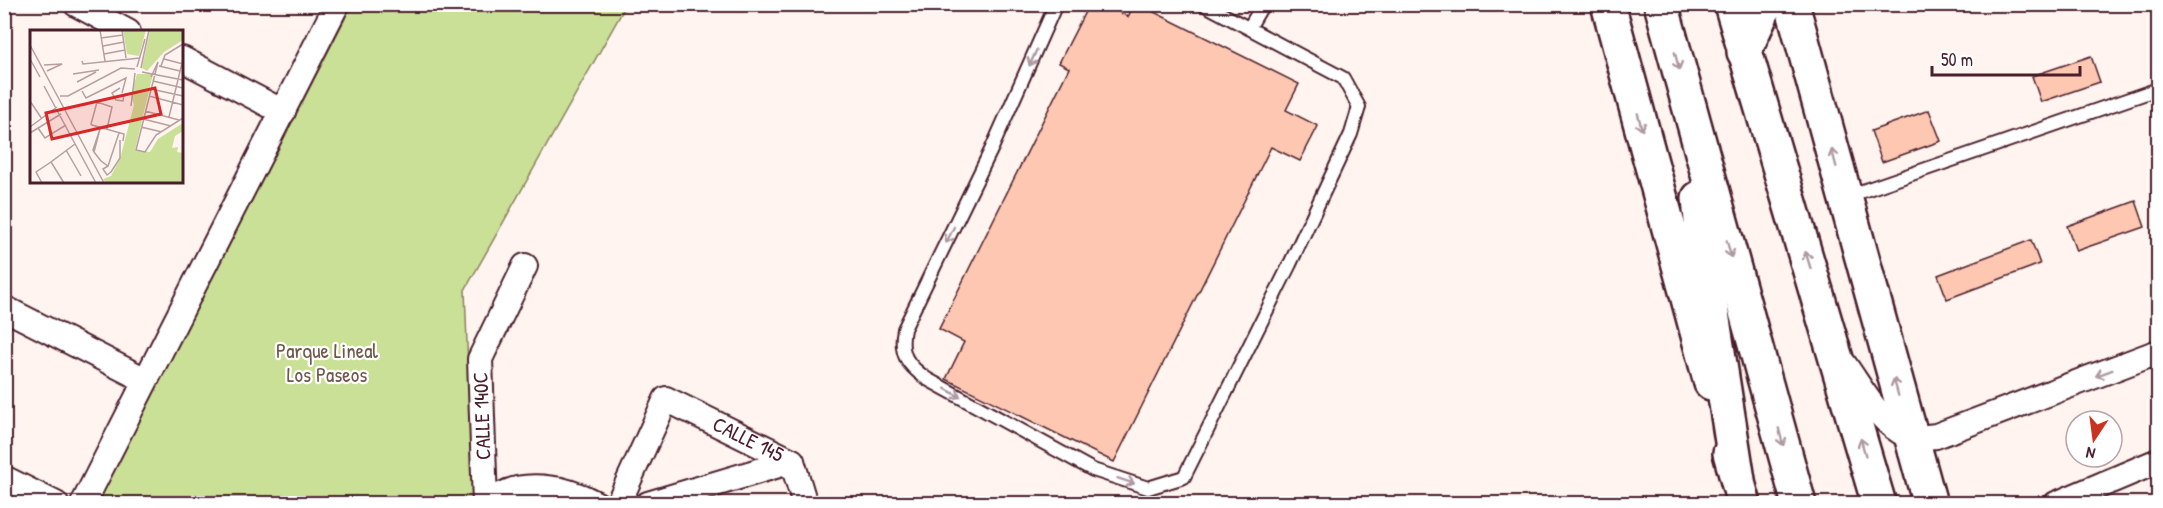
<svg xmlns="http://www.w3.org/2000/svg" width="2163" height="508" font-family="'Patrick Hand',sans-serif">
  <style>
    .green { fill: #cae096; stroke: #8a8060; stroke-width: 1.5 }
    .building { fill: #fec7b1; stroke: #4a1f2b; stroke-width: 1.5 }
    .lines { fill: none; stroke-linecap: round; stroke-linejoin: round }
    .service-casing { stroke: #4a1f2b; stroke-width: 16 }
    .minor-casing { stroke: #4a1f2b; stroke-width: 28 }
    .secondary-casing { stroke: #4a1f2b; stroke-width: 38 }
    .trunk-casing { stroke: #4a1f2b; stroke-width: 38 }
    .service { stroke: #fff; stroke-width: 12 }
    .minor { stroke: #fff; stroke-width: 24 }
    .secondary { stroke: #fff; stroke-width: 33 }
    .trunk { stroke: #fff; stroke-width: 33 }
    .oneway { stroke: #ae9aa0 }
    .labels { text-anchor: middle; stroke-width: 4.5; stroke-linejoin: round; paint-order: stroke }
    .park-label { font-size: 21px; fill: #70594b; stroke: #fff }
    .street-label { font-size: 21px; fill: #4a1f2b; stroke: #fff }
    .inset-road { fill: none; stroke: #b79fa1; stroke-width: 1.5 }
    .view { fill: #d62828; fill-opacity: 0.15; stroke: #d62828; stroke-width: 3 }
    .inset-edge { fill: none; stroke: #4a1f2b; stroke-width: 3 }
  </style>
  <rect width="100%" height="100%" fill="#fff4ef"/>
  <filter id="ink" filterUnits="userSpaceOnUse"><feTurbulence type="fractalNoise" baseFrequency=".0167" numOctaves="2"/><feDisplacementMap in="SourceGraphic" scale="12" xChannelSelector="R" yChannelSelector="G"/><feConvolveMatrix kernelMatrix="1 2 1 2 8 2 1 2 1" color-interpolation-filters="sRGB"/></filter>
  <g filter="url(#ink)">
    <path class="green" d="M352,5H626L465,290L473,503H97Z"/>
    <g class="building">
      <path d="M1089,4H1104L1128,17L1134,4H1138L1299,84L1286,110L1318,126L1300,161L1271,147L1114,462L946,379L964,342L939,329L1069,68L1059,63Z"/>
      <path d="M2091,56L2100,82L2041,102L2032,76Z"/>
      <path d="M1929,110L1941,141L1882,162L1871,131Z"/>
      <path d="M2136,201L2145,227L2076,251L2067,226Z"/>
      <path d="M2031,240L2040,264L1947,299L1938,275Z"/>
    </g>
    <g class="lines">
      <g class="service-casing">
        <g id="service">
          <path d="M1056,4L992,148L904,329C899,354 907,365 927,379L1093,470L1148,488L1184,477L1290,264L1351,134L1359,107L1343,78L1203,4"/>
          <path d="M1249,28L1263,4"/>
          <path d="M1848,196L2158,89"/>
        </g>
      </g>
      <g class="minor-casing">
        <g id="minor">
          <path d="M76,4L128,32"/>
          <path d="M182,59L283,112"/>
          <path d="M4,308L145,380"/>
          <path d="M1844,364C1862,389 1879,423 1908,436C1916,439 1927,437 1936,436L2158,352"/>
          <path d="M4,478L56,504"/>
          <path d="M83,504L337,4"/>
          <path d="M485,504L480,359L525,266"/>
          <path d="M490,504C516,476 568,488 597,504"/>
          <path id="s1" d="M618,504L666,399L792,461L805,504"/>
          <path d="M648,504L792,461"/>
          <path d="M2056,504L2158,461"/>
        </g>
      </g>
      <g class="secondary-casing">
        <g id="secondary">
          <path d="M1608,4L1711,383"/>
          <path d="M1792,4L1930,504"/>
          <path d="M1730,453L1744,504"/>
        </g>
      </g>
      <g class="trunk-casing">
        <g id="trunk">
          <path d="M1661,4L1799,504"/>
          <path d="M1731,4L1879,504"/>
          <path d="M1744,52L1766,4"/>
          <path d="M1699,198L1706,275L1738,480"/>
        </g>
      </g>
      <use href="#service" class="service"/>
      <use href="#minor" class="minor"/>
      <use href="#secondary" class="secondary"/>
      <use href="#trunk" class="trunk"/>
    </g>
    <defs><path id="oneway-shaft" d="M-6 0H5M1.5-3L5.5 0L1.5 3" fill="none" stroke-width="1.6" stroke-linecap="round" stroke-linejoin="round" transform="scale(1.5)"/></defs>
    <g class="oneway">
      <use href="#oneway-shaft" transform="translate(1033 58) rotate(114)"/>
      <use href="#oneway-shaft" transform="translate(1677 61) rotate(75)"/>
      <use href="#oneway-shaft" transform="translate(1640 122) rotate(75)"/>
      <use href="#oneway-shaft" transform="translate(1834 158) rotate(-105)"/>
      <use href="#oneway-shaft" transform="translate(950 235) rotate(116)"/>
      <use href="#oneway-shaft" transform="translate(1729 249) rotate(75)"/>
      <use href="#oneway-shaft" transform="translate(1808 260) rotate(-107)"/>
      <use href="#oneway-shaft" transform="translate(2104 373) rotate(160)"/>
      <use href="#oneway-shaft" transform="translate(1896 387) rotate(-105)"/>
      <use href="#oneway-shaft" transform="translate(953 393) rotate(29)"/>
      <use href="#oneway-shaft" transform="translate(1781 437) rotate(75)"/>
      <use href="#oneway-shaft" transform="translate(1863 447) rotate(-106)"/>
      <use href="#oneway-shaft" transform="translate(1126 481) rotate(18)"/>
    </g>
  </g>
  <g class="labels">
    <g class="park-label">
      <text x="327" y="358">Parque Lineal<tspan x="327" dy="24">Los Paseos</tspan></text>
    </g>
    <g class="street-label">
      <text transform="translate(482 416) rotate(-92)" y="7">CALLE 140C</text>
      <text dy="7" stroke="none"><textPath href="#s1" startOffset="207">CALLE 145</textPath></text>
    </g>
  </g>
  <g transform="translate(30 30)">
    <rect width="153" height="153" fill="#fff4ef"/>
    <path d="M93,0H116L109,26L97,24ZM120,0H153V10L134,22L117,41L112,38ZM107,44H123L105,120L120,122L128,109L153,93V101L145,106L142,118L148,117L147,122L153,123V153H76L73,149L81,146L90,129L104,75L101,64Z" fill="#cae096"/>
    <path class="inset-road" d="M70,0L75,31M92,0L96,28M71,8L93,5M0,15L74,153M73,16L94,12M74,24L95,20M0,29L10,47M134,29L153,34M52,31L53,34L110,28M14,35L32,34L17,41M129,36L150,41M131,36L135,25L153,14M107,37L115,9M111,38L119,0M112,42L153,50M43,44L69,40M121,47L128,32L106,120L115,122L126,105L153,88M123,51L153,58M47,52L66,42M14,56L66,153M90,58L82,63L86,70L93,71L94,65M121,59L153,66M52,61L56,68L96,48L92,63M30,66H38L91,38L105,39M119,66L153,75M0,71L12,89M101,76L105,43M115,81L149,90M139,87L153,29M113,89L141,96M0,97L27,77M111,97L132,102M8,98L15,108L36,95M77,99L82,77L67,72L61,94L62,95L94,104L93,111M0,103L31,84M36,120L51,146M64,122L70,99L63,120L64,122L71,131L78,136L89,103M78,136L73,139L77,145L81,142M81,142L90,128V110M12,153L6,142L21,132M34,153L21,132L45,114"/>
    <path class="view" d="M125,58L131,84L22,109L16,83Z"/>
    <rect width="153" height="153" class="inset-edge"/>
  </g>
  <rect width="2163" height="508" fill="none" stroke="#fff" stroke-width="24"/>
  <rect x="12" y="12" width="2139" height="484" fill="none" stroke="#4a1f2b" stroke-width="2" filter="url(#ink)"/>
  <g transform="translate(2094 439) rotate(193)"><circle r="28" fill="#ffffff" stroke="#b7a5aa" stroke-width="1.5"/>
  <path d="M0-4.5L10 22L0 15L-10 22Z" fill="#c8321e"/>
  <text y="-9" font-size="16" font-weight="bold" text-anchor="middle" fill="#4a1f2b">N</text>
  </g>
  <path d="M1932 66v9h148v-9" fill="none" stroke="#4a1f2b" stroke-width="3"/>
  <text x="1941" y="66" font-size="18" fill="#4a1f2b" stroke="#ffffff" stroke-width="4.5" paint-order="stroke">50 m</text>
</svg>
